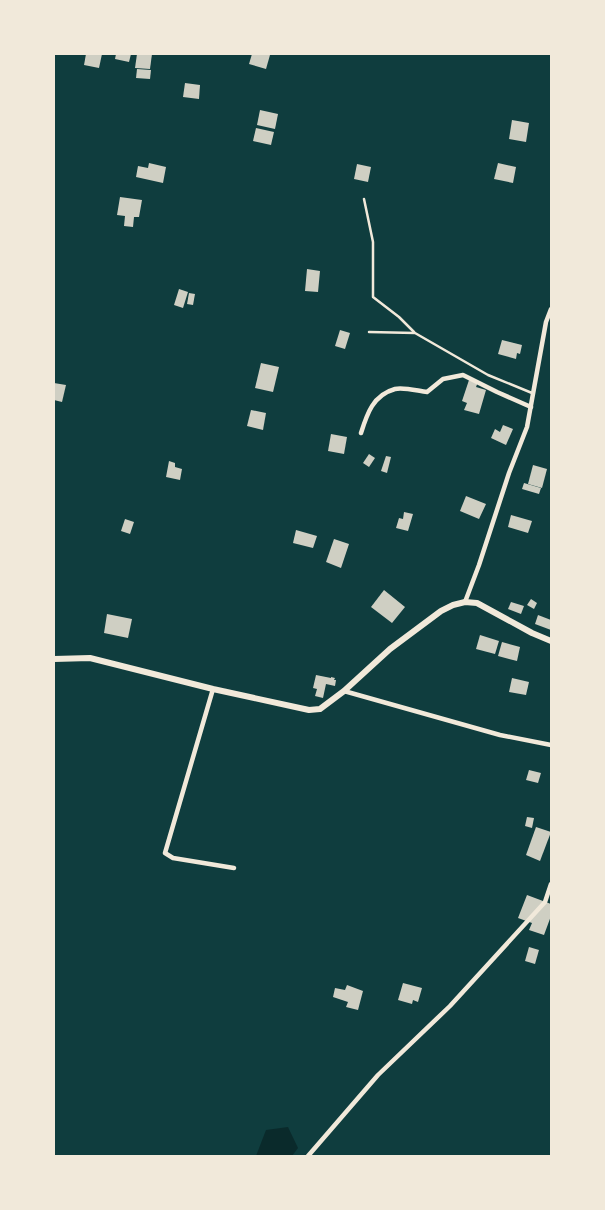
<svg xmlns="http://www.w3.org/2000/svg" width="605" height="1210" font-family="'DejaVu Sans',sans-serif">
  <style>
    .water { fill: #0a2a2b }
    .building { fill: #cfcfc3 }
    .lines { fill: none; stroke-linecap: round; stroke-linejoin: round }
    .service { stroke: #f1e9da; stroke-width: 2.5 }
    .minor { stroke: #f1e9da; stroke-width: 4.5 }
    .secondary { stroke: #f1e9da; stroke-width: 6 }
  </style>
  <rect width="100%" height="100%" fill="#0f3d3e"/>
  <path class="water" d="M288,1127L298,1148L292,1156H256L266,1130Z"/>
  <g class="building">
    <path d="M86,54H102L99,68L84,65Z"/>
    <path d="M116,54H131L129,62L115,59Z"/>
    <path d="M137,54H152L150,69L135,68Z"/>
    <path d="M252,54L270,55L266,69L249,64Z"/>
    <path d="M137,69L151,70L150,79L136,78Z"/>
    <path d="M185,83L200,85L199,99L183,97Z"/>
    <path d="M260,110L278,114L275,129L257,125Z"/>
    <path d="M512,120L529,123L526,142L509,139Z"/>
    <path d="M256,128L274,132L271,145L253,141Z"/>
    <path d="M149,163L166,167L163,183L136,177L138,166L148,168Z"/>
    <path d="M498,163L516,167L513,183L494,179Z"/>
    <path d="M357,164L371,167L368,182L354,179Z"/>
    <path d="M120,197L142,200L139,217H134L133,227L124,226L125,216L117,215Z"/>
    <path d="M307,269L320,271L318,292L305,291Z"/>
    <path d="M179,289L188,292L183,308L174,305Z"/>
    <path d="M189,293L195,294L193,305L187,304Z"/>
    <path d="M340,330L350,333L345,349L335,346Z"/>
    <path d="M502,340L522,345L520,354L517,353L516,359L498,354Z"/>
    <path d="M261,363L279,367L273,392L255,388Z"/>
    <path d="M469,380L478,382L476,387L486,390L479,414L464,410L467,403L462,401Z"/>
    <path d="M54,383L66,385L62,402L54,400Z"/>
    <path d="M251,410L266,413L263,430L247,426Z"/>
    <path d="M503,425L513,429L506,445L491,438L495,429L500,432Z"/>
    <path d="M331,434L347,437L344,454L328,451Z"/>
    <path d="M369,454L375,458L369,467L363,463Z"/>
    <path d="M386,456L391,457L387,473L381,471Z"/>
    <path d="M169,461L175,463V467L182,469L180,480L166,477Z"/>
    <path d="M533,465L547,469L542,488L528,484Z"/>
    <path d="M524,483L541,488L539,494L522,489Z"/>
    <path d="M466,496L486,504L479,519L460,511Z"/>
    <path d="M404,512L413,514L408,531L396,528L399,518L403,519Z"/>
    <path d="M511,515L532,521L528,533L508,527Z"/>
    <path d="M125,519L134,522L130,534L121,531Z"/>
    <path d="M296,530L317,536L313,548L293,543Z"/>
    <path d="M334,539L349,544L341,568L326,562Z"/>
    <path d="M384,590L405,607L392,623L371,607Z"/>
    <path d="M531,599L537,603L534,609L527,605Z"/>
    <path d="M511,602L524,606L521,614L508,609Z"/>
    <path d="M107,614L132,619L128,638L104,633Z"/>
    <path d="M538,615L551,620V630L535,624Z"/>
    <path d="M480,635L499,641L495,654L476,649Z"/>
    <path d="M502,642L520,647L517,661L498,656Z"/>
    <path d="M316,675L331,678V677L335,678L334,680H336L335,686L326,684L323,698L315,696L317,689L313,688Z"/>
    <path d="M512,678L529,682L526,695L509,692Z"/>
    <path d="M529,770L541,773L538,783L526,780Z"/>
    <path d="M527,817L534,818L532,828L525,826Z"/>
    <path d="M536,827L551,832L540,861L526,855Z"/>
    <path d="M527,895L551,904V916L544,935L529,930L532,923L518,918Z"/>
    <path d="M529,947L539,950L535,964L525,961Z"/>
    <path d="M403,983L422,988L418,1002L413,1000L412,1004L398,1000Z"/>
    <path d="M347,985L363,991L358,1010L346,1007L348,1002L333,997L335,988L345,990Z"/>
  </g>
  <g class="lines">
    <g class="service">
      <path d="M364,199L373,242V297L399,317L414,332"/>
      <path d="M369,332L415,333L488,375L532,393"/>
    </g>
    <g class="minor">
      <path d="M361,433C367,414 373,395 395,389C404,387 418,391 427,392L443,379L463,375L497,392L531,407"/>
      <path d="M465,602L479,565L509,473L527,427L546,322L551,309"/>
      <path d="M213,689L165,853L173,858L234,868"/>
      <path d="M344,691L500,735L551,745"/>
      <path d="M308,1156L378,1075L450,1006L545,902L551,884"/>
    </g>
    <path class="secondary" d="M54,659L90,658L213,689L309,710L320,709L344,691L390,649L441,611L453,605L465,602L477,603L532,633L551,641"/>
  </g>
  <rect width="605" height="1210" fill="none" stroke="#f1e9da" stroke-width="110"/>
</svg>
